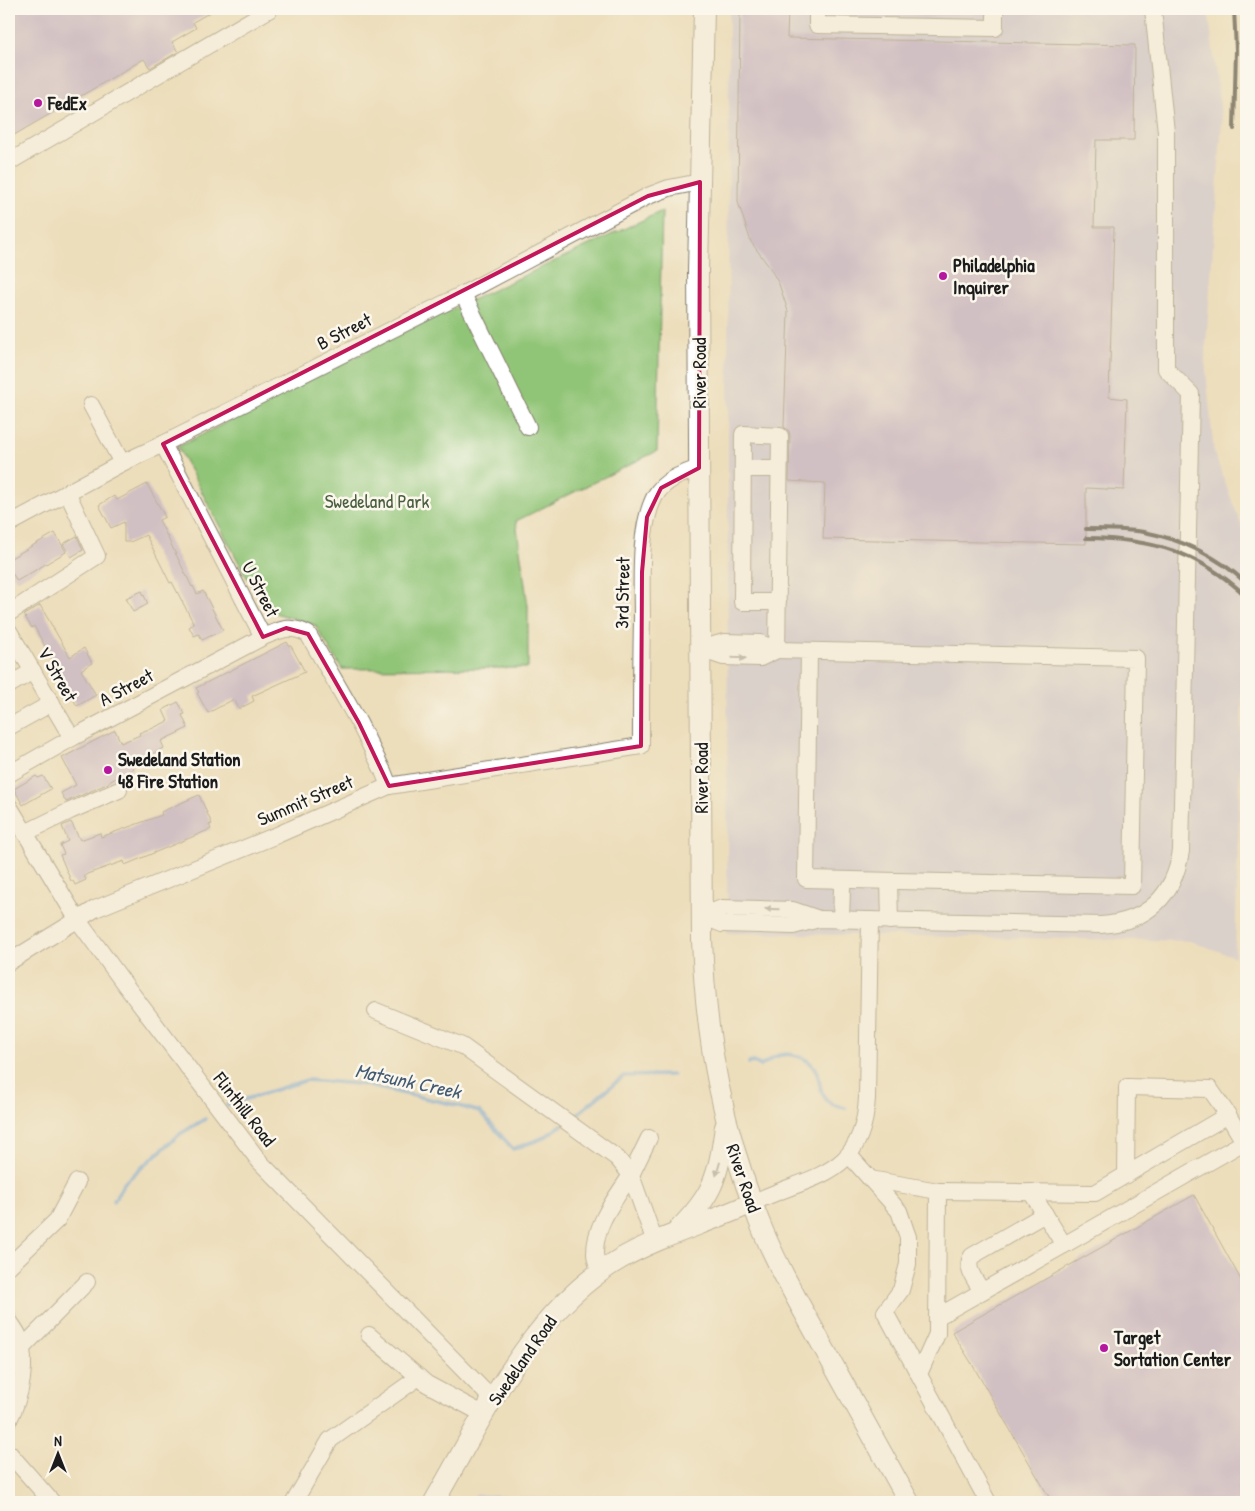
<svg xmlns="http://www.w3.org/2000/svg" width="1255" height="1511" font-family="'Patrick Hand',sans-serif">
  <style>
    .industrial { fill: #c4c0db }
    .green { fill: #90c476; stroke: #567049 }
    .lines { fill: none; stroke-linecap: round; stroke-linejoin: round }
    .stream { stroke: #71a6de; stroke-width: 4 }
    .building { fill: #b09bcc }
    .minor-casing { stroke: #847d6c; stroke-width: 18 }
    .major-casing { stroke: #847d6c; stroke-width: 22 }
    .minor { stroke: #fff; stroke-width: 16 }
    .major { stroke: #fff; stroke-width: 20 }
    .rail { stroke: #1c1c1c; stroke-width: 4 }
    .oneway { fill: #999 }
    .marked { fill: none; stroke: #c2185b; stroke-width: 4; stroke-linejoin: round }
    .poi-dot { fill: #b5179e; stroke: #fbf7ec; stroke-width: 2 }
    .labels { text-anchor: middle; stroke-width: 5; stroke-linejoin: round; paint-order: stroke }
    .poi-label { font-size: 19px; font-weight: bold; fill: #1c1c1c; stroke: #fbf7ec; text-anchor: start }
    .street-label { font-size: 19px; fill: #1c1c1c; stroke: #fbf7ec }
    .park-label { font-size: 19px; fill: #4a5f40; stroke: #fbf7ec }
    .water-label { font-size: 20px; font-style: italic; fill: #425a73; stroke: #fbf7ec }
  </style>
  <rect width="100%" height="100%" fill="#fbf7ec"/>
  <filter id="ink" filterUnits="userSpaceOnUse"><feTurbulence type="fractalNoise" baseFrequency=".02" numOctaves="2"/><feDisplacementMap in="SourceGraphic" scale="10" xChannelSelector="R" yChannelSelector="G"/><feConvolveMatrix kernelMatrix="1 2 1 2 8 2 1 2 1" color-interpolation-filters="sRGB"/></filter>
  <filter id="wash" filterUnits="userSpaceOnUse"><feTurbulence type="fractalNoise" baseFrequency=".0096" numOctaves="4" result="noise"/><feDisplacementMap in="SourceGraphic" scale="20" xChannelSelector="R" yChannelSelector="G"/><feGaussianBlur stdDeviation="1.12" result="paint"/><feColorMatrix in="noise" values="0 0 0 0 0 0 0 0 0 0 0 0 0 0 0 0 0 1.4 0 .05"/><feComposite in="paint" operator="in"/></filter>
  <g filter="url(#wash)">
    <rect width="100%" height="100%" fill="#ecdebb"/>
    <g class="industrial">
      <path d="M729,9H1208L1222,122L1205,360L1214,453L1246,537L1235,957L1190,941L727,933Z"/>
      <path d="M476,1494L626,1502H471Z"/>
    </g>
    <path class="green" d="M662,211L657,451L516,521L528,606V668L342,669L315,625L275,613L247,578L178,447L416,326Z"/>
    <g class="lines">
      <g class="stream">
        <path d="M749,1063L754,1062L761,1066C765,1063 770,1060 774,1057C790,1050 814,1058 818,1076C820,1084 820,1092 825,1098C830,1105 837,1106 845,1108"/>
        <path d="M227,1105L307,1080L360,1084L452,1104L480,1112L513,1149L543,1138L562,1125"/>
        <path d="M576,1115L624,1076L672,1075"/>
        <path d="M114,1201L124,1183L180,1134L205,1119"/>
      </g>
    </g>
    <g id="blocks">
      <g class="building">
        <path d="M9,9H216L193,22L196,28L172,42L178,52L150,68L144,59L9,138Z"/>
        <path d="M740,9H788L787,38L1135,45L1134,140H1096L1094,227H1114L1109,397L1127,399L1124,490L1086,488V544L823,539L825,483L789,481L790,436L789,431L784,427L788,311L779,284L770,268L751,242L738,202Z"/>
        <path d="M147,484L165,517L159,520L192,587L193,586L197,594L203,591L223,630L202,640L199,634L194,636L189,627L194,624L172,582L170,583L146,535L130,542H124V522L111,528L99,505L114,496L117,500Z"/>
        <path d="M55,533L66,552L17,581L9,568V559Z"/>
        <path d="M77,536L83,550L71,557L63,544Z"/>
        <path d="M142,591L148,604L133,612L126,598Z"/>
        <path d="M40,605L70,657L84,648L92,663L81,670L96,695L77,706L34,626L32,628L24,615Z"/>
        <path d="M287,642L289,646H291L305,672L252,696L254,701L239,709L234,699L208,713L197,693L199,692L196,688Z"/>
        <path d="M178,702L185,714L182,715L188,728L161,741L164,748L132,764L134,768L109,782V783L66,802L61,793L76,785L62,758L115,730L121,743L140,735L139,733L149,729V730L168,721L163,710Z"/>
        <path d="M36,776L38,778L43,776L51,789L23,805L14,789Z"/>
        <path d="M199,795L212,824L209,825L211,829L125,865L124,861L87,874L84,876L86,880L75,885L73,881H71L60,855L64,854L60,845L68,841L62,826L71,822L80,840L100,833L101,837L162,815L161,812Z"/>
        <path d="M1194,1195L1246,1289V1502H1052L972,1364L952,1332Z"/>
      </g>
    </g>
  </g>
  <g filter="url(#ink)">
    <use href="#blocks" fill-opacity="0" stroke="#847d6c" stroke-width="1"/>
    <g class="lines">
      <g class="minor-casing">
        <g id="minor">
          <path d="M817,9V25L995,28V9"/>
          <path d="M9,162L270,9"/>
          <path d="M463,294L528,427"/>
          <path d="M91,405L122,463"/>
          <path d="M163,444L263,637C281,630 289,624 308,634L359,723L383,771L389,786"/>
          <path d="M743,469H779"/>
          <path d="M9,524L122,463L163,444L463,294L648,196L669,188L700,182"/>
          <path d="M9,613L97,556L67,492"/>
          <path d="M9,631L72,738"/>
          <path d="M700,649L724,642L760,643L777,650L1136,658L1132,886L806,879L809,651"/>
          <path d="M700,649L723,657L760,658L777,650"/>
          <path d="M777,650L780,436L743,434L742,602H778"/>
          <path d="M9,685L33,671"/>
          <path d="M9,727L52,703"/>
          <path d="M9,774L72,738L263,637"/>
          <path d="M9,806L77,919L126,986L260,1162L493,1400"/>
          <path d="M25,833L70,811L119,790"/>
          <path d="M889,881L890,921"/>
          <path d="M702,916L722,924L793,926L819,919L1101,925C1147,922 1174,896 1181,851L1191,394L1166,369V132L1153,9"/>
          <path d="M702,916L722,908L793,910L819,919"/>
          <path d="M841,920L842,888L844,880"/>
          <path d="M9,962L95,909L277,835L389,786L641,746C641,704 641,662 642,620C642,584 638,528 655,496C665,479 682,474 699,468"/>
          <path d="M376,1011L462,1046L617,1158L631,1175C616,1198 595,1223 595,1253C595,1259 598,1266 599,1272"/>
          <path d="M649,1138L631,1175L655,1242"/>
          <path d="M849,1155L899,1211L908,1237V1264L901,1290L885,1312L988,1502"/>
          <path d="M870,1179L938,1191L937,1334L919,1374"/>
          <path d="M938,1191L1095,1193L1228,1115L1210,1089L1127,1087L1126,1174"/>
          <path d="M752,1203C812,1174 863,1178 867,1098L870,920"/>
          <path d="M1064,1245L1244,1142L1228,1115"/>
          <path d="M9,1266L57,1220L77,1182"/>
          <path d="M982,1291C976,1281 964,1268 972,1256L1045,1214"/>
          <path d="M937,1317L1064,1245L1031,1192"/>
          <path d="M9,1320C12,1326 17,1331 19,1337C28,1363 21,1396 9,1420"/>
          <path d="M369,1335L427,1384L485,1415"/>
          <path d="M22,1348L87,1282"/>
          <path d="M9,1453L52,1502"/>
          <path d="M294,1502L330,1440L419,1377"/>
        </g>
      </g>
      <g class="major-casing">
        <g id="major">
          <path d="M704,9L698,270L702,940C706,1042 722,1126 759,1221C776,1264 799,1303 821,1343C850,1396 880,1449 909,1502"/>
          <path d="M678,1230C714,1194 718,1177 725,1127"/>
          <path d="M434,1502C484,1416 531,1311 620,1259C662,1235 709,1223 752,1203"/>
        </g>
      </g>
      <use href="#minor" class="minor"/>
      <use href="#major" class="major"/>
      <g class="rail">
        <path d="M1234,9L1236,50L1234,129"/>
        <path d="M1086,529C1106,529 1125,529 1144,532C1181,539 1219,557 1246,583"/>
        <path d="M1086,538C1151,539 1198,551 1246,596"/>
      </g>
    </g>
    <defs><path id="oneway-solid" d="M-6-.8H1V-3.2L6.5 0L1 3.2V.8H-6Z" transform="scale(1.25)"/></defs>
    <g class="oneway">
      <use href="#oneway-solid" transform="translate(739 658) rotate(1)"/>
      <use href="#oneway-solid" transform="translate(772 909) rotate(-179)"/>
      <use href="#oneway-solid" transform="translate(718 1169) rotate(106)"/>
    </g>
  </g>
  <path d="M0 0H1255V1511H0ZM700,182L699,468L661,488L647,517L642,572L641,746L389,786L359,723L308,634L286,628L263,637L163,444L648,196Z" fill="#ecdebb" fill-opacity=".55" fill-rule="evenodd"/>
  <path class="marked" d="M700,182L699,468L661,488L647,517L642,572L641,746L389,786L359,723L308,634L286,628L263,637L163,444L648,196Z"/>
  <g class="poi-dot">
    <circle cx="38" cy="103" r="5"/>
    <circle cx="943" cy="276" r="5"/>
    <circle cx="108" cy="770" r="5"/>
    <circle cx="1104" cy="1348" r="5"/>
  </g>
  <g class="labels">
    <g class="poi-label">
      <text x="48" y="110">FedEx</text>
      <text x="953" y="272">Philadelphia<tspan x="953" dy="22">Inquirer</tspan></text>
      <text x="118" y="766">Swedeland Station<tspan x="118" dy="22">48 Fire Station</tspan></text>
      <text x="1114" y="1344">Target<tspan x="1114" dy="22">Sortation Center</tspan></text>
    </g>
    <g class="street-label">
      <text transform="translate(344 331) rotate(-27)" y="7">B Street</text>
      <text transform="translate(699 373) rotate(-90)" y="7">River Road</text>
      <text transform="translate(261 589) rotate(63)" y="7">U Street</text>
      <text transform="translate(622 593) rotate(-89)" y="7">3rd Street</text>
      <text transform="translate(58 674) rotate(60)" y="7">V Street</text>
      <text transform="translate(126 687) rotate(-28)" y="7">A Street</text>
      <text transform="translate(701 778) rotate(-90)" y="7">River Road</text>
      <text transform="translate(305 800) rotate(-23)" y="7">Summit Street</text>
      <text transform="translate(245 1109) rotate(52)" y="7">Flinthill Road</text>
      <text transform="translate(744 1178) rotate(71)" y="7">River Road</text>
      <text transform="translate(522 1360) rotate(-55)" y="7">Swedeland Road</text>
    </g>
    <g class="park-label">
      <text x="377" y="508">Swedeland Park</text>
    </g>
    <g class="water-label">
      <text transform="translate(408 1081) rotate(12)" y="7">Matsunk Creek</text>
    </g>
  </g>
  <rect width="1255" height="1511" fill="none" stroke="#fbf7ec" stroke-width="30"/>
  <g transform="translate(58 1454)" stroke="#fbf7ec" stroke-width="4" paint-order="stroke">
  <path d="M0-4L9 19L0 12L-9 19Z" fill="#1c1c1c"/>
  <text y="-8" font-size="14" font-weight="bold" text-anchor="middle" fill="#1c1c1c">N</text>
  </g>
</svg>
